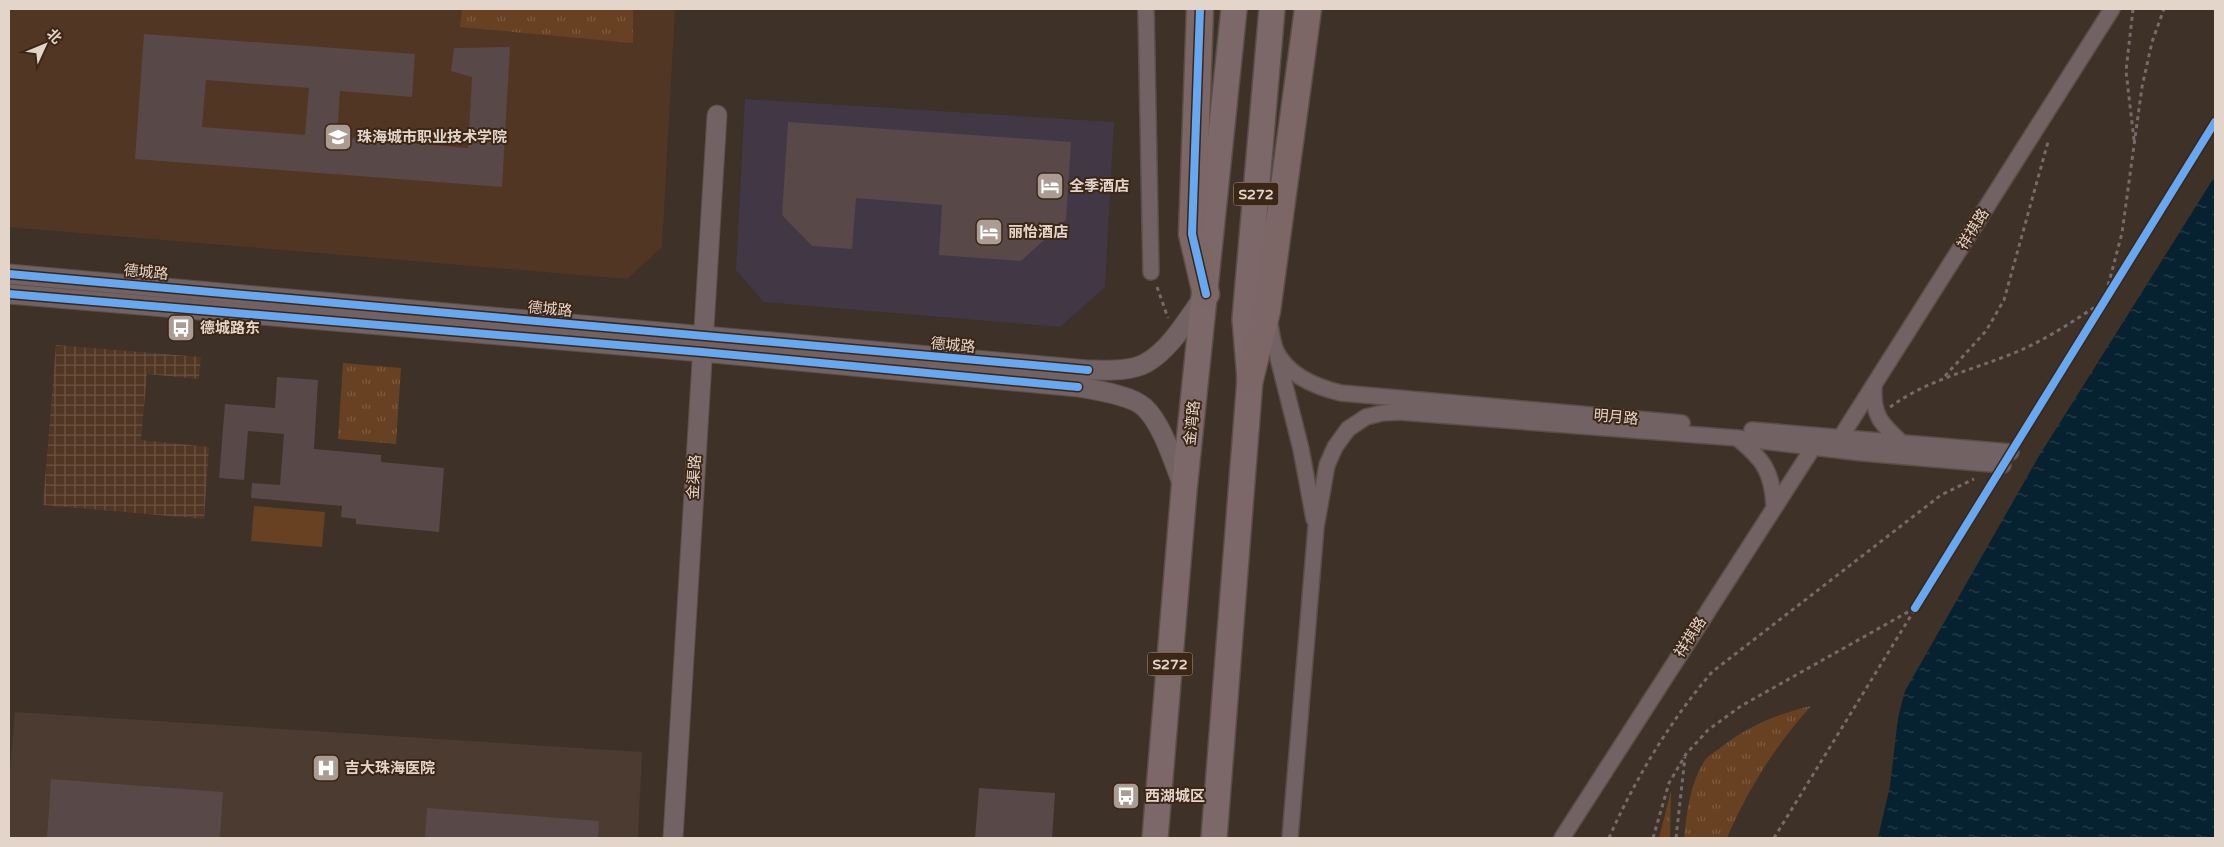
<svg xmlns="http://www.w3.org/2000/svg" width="2224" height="847" font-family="'Varela Round','Noto Sans SC',sans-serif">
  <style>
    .commercial { fill: #423845 }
    .industrial { fill: url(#industrial-grid) }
    .built { fill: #513624 }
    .medical { fill: #4b3b30 }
    .grass { fill: url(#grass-tufts) }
    .green { fill: #684123 }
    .water { fill: url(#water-ripples) }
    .building { fill: #584848; fill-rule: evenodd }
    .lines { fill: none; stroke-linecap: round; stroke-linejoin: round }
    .minor-casing { stroke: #5a4f47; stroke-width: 18 }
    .tertiary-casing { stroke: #5a4f47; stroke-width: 21 }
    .primary-casing { stroke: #5a4f47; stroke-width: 28 }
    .trunk-casing { stroke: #5a4f47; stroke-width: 29 }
    .path { stroke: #776a68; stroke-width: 3; stroke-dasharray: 4 4; stroke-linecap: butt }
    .minor { stroke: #726263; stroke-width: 15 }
    .tertiary { stroke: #726263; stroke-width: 19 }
    .primary { stroke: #7d6869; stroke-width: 25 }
    .trunk { stroke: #7c6666; stroke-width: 26 }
    .cycleway-casing { stroke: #3c2616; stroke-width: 11 }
    .cycleway { stroke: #66a8f1; stroke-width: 8 }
    .labels { text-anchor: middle; stroke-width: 4; stroke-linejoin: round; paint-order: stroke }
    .shield { fill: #3c2616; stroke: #b2a095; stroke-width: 1 }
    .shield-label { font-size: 14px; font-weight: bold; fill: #e4d5cb }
    .poi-label { font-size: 15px; font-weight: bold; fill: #e4d5cb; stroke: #3c2616; text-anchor: start }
    .street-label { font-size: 15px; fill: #e4d5cb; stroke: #3c2616 }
  </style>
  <defs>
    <pattern id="industrial-grid" width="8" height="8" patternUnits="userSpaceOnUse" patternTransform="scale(1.25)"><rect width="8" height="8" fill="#513624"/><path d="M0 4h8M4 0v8" fill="none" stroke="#6a5242"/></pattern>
    <pattern id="grass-tufts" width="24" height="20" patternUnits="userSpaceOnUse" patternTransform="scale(1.25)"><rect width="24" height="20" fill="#684123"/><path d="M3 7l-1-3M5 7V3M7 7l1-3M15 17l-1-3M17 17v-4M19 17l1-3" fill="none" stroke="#7d5c42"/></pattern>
    <pattern id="water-ripples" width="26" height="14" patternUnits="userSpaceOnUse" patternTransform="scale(1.25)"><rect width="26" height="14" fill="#06212f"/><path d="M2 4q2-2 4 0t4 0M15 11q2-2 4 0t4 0" fill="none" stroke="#2a404c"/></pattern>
  </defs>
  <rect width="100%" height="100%" fill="#3e3128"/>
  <path class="commercial" d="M745,99L1114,122L1105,287L1060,327L764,302L736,270Z"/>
  <path class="industrial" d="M56,345L201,357L199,379L147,374L141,440L209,447L204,519L43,505Z"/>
  <path class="built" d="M9,9H675L662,247L627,279L9,227Z"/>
  <path class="medical" d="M15,712L642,752L638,838H9V784Z"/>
  <g class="grass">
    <path d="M462,9H633V43L460,27Z"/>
    <path d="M343,363L401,368L396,444L338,439Z"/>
    <path d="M1811,706C1775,746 1748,789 1727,838H1684C1687,811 1690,783 1705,760C1709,755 1715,752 1720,748C1748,726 1777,714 1811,706Z"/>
    <path d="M1671,791L1670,838H1659Z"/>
  </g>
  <path class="green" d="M254,506L325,512L322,547L251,541Z"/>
  <path class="water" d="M2215,176V838H1878L1890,786L1898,718L1905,691L2039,456Z"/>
  <g class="building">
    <path d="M144,34L415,54L412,97L340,91L337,137L468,148L472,77L451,71L454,48L510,47L502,187L135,159ZM206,80L309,88L305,135L202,127Z"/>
    <path d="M788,122L1071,142L1066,220L1021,261L939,255L942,205L856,198L852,249L812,246L782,215Z"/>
    <path d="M277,377L318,380L314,449L381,455V462L444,468L439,532L356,524V519L341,517L342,506L251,498L252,483L280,485L284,434L248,431L244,480L219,478L225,404L275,408Z"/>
    <path d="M51,779L223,792L220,838H47Z"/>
    <path d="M979,788L1055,793L1052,838H975Z"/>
    <path d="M427,808L599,821L598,838H425Z"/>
  </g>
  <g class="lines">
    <g class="minor-casing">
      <g id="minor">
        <path d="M1146,9L1151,272"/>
        <path d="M1269,319C1271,329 1272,342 1276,351C1288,376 1316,387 1341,393L1682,423"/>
        <path d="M1278,358L1301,449L1314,519"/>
        <path d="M1874,386C1872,415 1881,424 1902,443"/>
        <path d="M1752,430L2011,452"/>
        <path d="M1737,438C1763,459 1772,471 1774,505"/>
        <path d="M1837,443L2112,9"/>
        <path d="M1290,838L1316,527L1327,465L1335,447L1348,429L1366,417L1382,413L1399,412L1737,438L1862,453L2003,465"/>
        <path d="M1562,838L1818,440"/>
      </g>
    </g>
    <g class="tertiary-casing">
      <g id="tertiary">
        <path d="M9,274L1088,370C1107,370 1129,372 1146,363C1171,349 1188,318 1205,295"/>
        <path d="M9,294L702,352L1078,387C1095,390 1131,395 1144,407C1162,423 1174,463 1183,486"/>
        <path d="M673,838L717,115"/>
      </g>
    </g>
    <g class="primary-casing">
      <g id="primary">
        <path d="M1155,838L1184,490L1234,9"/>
        <path d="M1214,838L1250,379L1245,319L1272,9"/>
      </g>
    </g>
    <g class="trunk-casing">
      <g id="trunk">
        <path d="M1200,9L1192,234L1206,294"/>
        <path d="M1250,379L1267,311L1308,9"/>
      </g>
    </g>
    <g class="path">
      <path d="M2133,9L2126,71L2134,140"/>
      <path d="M1157,287L1168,318"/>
      <path d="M1945,376L1986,331L2004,300L2048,142"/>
      <path d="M1890,407C1929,379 1970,371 2014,353C2046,340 2075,320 2104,301L2122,233L2142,87L2152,42L2164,9"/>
      <path d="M1609,838C1635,779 1670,721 1712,672L1941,495L1974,479"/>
      <path d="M1653,838L1669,783L1686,754L1708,730L1741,706L1915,608"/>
      <path d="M1676,838L1685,757"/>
      <path d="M1774,838L1915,609"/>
    </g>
    <use href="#minor" class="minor"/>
    <use href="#tertiary" class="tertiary"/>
    <use href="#primary" class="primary"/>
    <use href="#trunk" class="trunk"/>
    <g class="cycleway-casing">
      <g id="cycleway">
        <path d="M1200,9L1192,234L1206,294"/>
        <path d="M9,274L1088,370"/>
        <path d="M9,294L702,352L1078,387"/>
        <path d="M1915,608L2215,122"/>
      </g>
    </g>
    <use href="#cycleway" class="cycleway"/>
  </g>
  <defs>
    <g id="university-square" transform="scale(1.4375)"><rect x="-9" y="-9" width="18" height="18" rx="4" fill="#aa9c92" stroke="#3c2616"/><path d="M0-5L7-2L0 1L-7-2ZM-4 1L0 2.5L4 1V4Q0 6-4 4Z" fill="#fff"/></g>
    <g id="hotel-square" transform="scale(1.4375)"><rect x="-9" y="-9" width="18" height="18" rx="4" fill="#aa9c92" stroke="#3c2616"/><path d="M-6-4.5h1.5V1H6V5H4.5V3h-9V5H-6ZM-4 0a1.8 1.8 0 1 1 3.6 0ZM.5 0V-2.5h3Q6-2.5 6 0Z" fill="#fff"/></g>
    <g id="bus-square" transform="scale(1.4375)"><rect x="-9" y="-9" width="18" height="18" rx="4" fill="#aa9c92" stroke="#3c2616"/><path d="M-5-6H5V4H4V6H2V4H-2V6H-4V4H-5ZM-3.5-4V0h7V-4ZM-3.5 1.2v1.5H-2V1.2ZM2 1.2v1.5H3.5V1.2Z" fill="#fff"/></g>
    <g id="hospital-square" transform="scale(1.4375)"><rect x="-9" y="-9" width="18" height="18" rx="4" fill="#aa9c92" stroke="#3c2616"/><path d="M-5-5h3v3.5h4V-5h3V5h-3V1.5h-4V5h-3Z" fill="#fff"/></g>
  </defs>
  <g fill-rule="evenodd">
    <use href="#university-square" x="338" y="137"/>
    <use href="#hotel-square" x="1050" y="186"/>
    <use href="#hotel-square" x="989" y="232"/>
    <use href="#bus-square" x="181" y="328"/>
    <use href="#hospital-square" x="326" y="768"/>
    <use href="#bus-square" x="1126" y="796"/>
  </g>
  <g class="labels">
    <g class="shield">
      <rect x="1233.5" y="182.5" width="45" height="23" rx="4"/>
      <rect x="1147.5" y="652.5" width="45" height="23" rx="4"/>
    </g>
    <g class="shield-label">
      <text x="1256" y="199">S272</text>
      <text x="1170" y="669">S272</text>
    </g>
    <g class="poi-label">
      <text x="357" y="142">珠海城市职业技术学院</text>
      <text x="1069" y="191">全季酒店</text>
      <text x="1008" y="237">丽怡酒店</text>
      <text x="200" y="333">德城路东</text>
      <text x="345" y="773">吉大珠海医院</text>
      <text x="1145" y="801">西湖城区</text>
    </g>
    <g class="street-label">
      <text transform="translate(1973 229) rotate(-58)" y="5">祥祺路</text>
      <text transform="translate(146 272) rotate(5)" y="5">德城路</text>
      <text transform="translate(550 309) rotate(5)" y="5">德城路</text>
      <text transform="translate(953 345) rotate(5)" y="5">德城路</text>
      <text transform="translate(1616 417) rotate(5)" y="5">明月路</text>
      <text transform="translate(1192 423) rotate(-84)" y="5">金湾路</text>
      <text transform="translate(694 477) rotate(-87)" y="5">金渠路</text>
      <text transform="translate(1690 637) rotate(-57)" y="5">祥祺路</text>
    </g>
  </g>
  <rect width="2224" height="847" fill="none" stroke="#e4d5cb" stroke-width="20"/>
  <g transform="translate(45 45) rotate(46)" stroke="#3c2616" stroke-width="4" paint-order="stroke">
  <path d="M0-4L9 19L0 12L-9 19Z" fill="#e4d5cb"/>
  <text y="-8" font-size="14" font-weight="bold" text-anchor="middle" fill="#e4d5cb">北</text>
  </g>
</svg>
